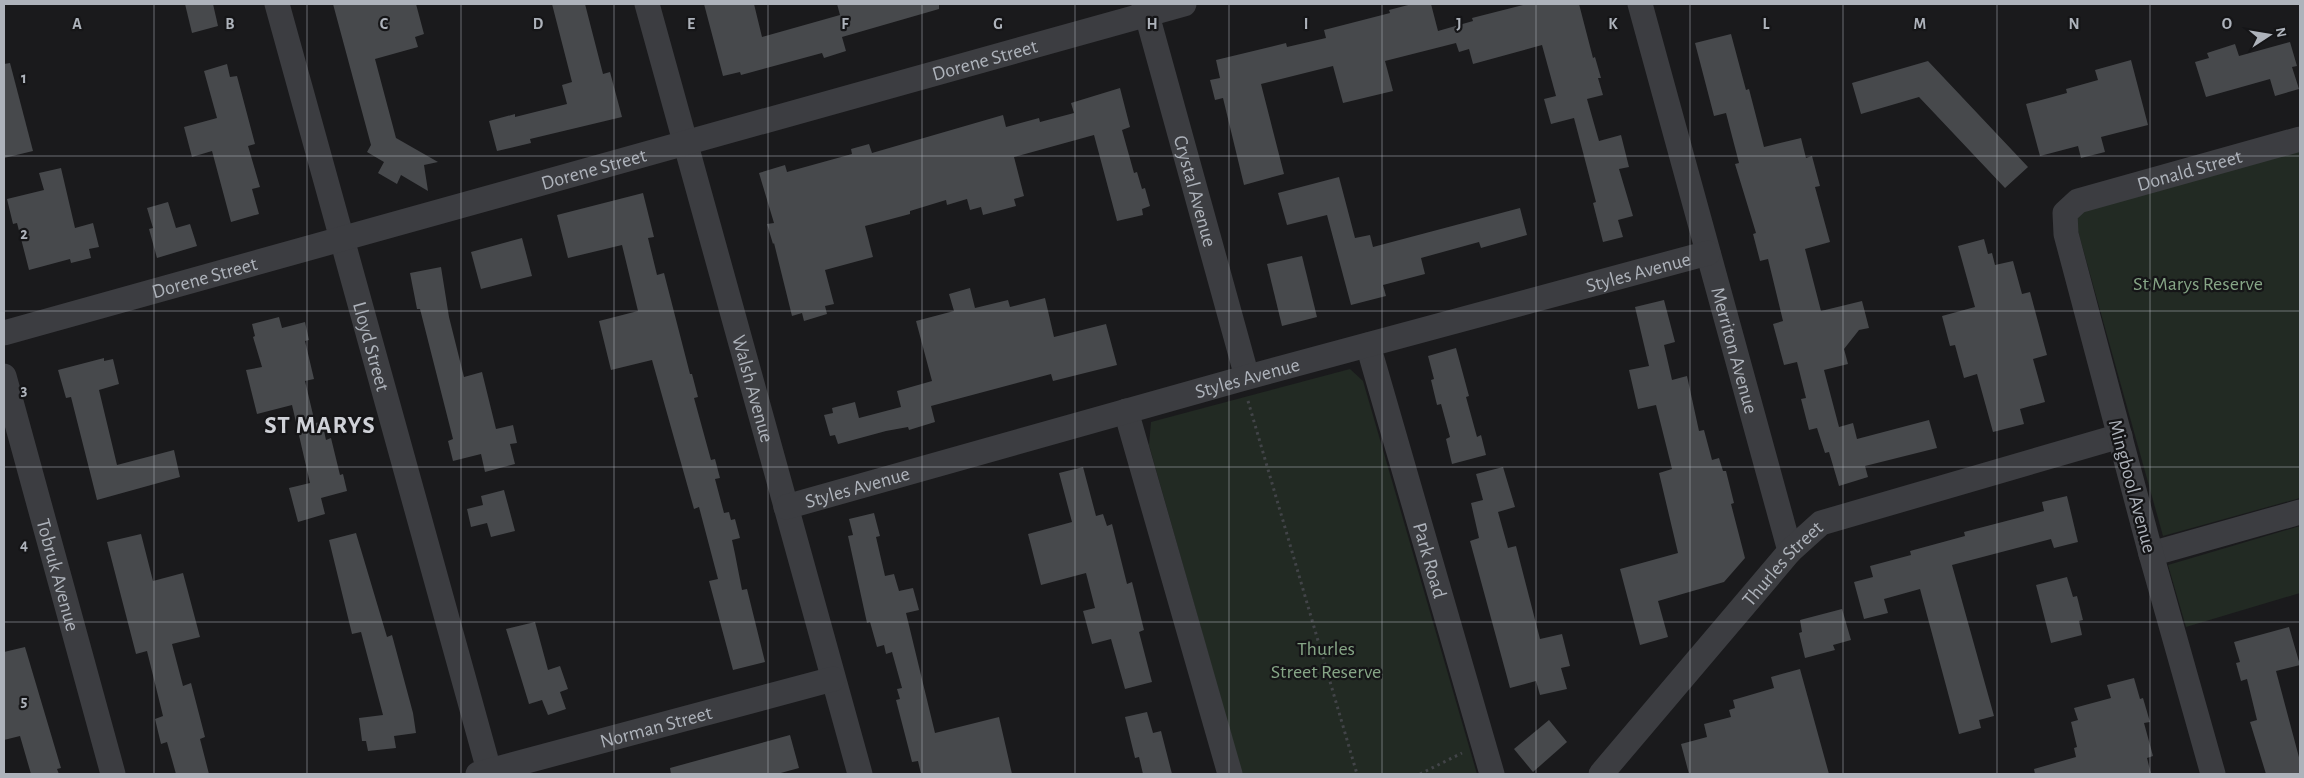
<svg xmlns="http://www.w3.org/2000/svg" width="2304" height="778" font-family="'Alegreya Sans',sans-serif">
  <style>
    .green { fill: #222a23 }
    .building { fill: #47494c }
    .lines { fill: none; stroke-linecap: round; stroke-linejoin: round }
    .path { stroke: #424448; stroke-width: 3; stroke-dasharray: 2.5 4; stroke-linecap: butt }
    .street { stroke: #3c3d41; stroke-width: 25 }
    .grid { fill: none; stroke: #aeb3bb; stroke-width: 1; stroke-opacity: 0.55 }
    .labels { text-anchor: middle; stroke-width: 4.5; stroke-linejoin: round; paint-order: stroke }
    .street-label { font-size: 20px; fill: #aeb3bb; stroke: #151517 }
    .park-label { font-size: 20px; fill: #86a586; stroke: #151517 }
    .district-label { font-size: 25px; font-weight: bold; letter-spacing: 1px; fill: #cfd1d7; stroke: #151517 }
    .grid-label { font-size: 16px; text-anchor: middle; font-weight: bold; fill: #aeb3bb; stroke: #151517; stroke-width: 4.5; stroke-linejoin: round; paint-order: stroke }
  </style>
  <rect width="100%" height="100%" fill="#1a1a1c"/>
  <g class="green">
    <path d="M2300,149V498L2163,536L2073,213Z"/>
    <path d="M1350,369L1363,381L1477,774H1242L1149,445L1151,422Z"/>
    <path d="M2300,526V593L2186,627L2168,565Z"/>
  </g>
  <g class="building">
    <path d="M185,4H213L218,26L192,33Z"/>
    <path d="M333,4H416L424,34L415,37L418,47L375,59L396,138L438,162L424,165L428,191L401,175L397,184L378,173L384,162L367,152L371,145Z"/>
    <path d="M552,4H585L603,74L610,72L622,117L530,139L531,143L497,151L489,121L515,114V117L567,104L562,85L572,82Z"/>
    <path d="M704,4H754L762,37L840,15L837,4H939V9L842,37L846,51L824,58L822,53L741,75L740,72L723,76Z"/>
    <path d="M1412,4H1431L1438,31L1473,21L1472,18L1527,4H1579L1593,58L1595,57L1601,78H1598L1603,95L1587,99L1599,141L1621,135L1629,167L1619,169L1633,216L1618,220L1623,237L1603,242L1593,203L1596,202L1574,118L1551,124L1544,99L1556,96L1542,45L1473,64L1469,49L1459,52L1456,43L1385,61L1393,91L1343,103L1333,66L1261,84L1284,174L1244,185L1223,98L1215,100L1210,80L1220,78L1216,60L1286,43L1287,47L1326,38L1324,30L1390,13L1389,10Z"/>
    <path d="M1731,34L1746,90L1749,89L1764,147L1801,138L1806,158L1812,156L1820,186L1815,187L1830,242L1805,249L1821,311L1862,301L1869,328L1859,330L1844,349L1848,364L1824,370L1839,427L1853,423L1857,439L1929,420L1937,448L1865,466L1868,477L1839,486L1829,452L1825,453L1817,428L1809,430L1801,399L1806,398L1797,362L1784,365L1773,324L1783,321L1768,259L1760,261L1753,234L1756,233L1735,164L1739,163L1726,113L1714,116L1695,43Z"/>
    <path d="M2290,42L2297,66L2292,67L2299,89L2275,96L2270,79L2206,97L2195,62L2209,58L2207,53L2235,44L2239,56Z"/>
    <path d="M2131,60L2148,125L2101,137L2105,152L2081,158L2078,146L2040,156L2026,104L2067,93L2066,89L2098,80L2095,70Z"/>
    <path d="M1928,61L2028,167L2005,188L1919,97L1861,114L1852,83Z"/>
    <path d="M10,63L33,151L4,158V64Z"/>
    <path d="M227,64L230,77L237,76L255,144L248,146L260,187L252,189L259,214L231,222L212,151L192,157L184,127L217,118L204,71Z"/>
    <path d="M1120,88L1130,127L1122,130L1134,173L1137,172L1142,189L1145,188L1150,206L1142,209L1143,215L1117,221L1094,135L1014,157L1024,196L1014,199L1016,206L983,215L981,207L970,210L967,199L947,205L946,200L910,211V214L865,226L873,257L825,270L834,304L825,306L827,314L804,321L802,313L792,316L774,243L773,244L767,224L774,223L759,173L785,165L787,172L852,154L851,149L869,144L872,153L1003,115L1006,127L1039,118L1040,122L1074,113L1071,103Z"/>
    <path d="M61,168L75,228L93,223L99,247L89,249L91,258L71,263L70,259L29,270L17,223L13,224L7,199L44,190L39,173Z"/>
    <path d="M1339,177L1355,238L1370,235L1373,247L1520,208L1527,235L1481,248L1479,242L1421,258L1425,274L1383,285L1386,296L1351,305L1327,215L1287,225L1278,193Z"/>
    <path d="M643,193L654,237L648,238L657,275L664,273L690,374H692L698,397L694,398L711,460L715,459L720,478L715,479L724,513L729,512L731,520L735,519L740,538L732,540L735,554L742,590L747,589L765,662L733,670L709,581L718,579L699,507L694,509L652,360L611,370L599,321L638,311L622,245L568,258L557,215Z"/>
    <path d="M168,202L176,228L190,224L197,246L157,258L149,229L153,228L147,208Z"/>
    <path d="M522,238L532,276L481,289L471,252Z"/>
    <path d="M1984,239L1988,254L1992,253L1995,265L2013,261L2022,294L2030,292L2047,355L2033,359L2045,402L2020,409L2024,424L1993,432L1977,374L1964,378L1955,345L1950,346L1942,316L1975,307L1958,246Z"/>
    <path d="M1302,256L1317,317L1282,326L1267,264Z"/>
    <path d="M441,267L449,317L464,377L482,372L496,429L513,425L517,443L510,444L515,464L485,472L481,454L453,461L448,441L453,439L420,309H417L410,273Z"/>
    <path d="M970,288L975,308L1008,300L1010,307L1045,298L1054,337L1106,324L1117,365L1053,381L1051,374L931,406L935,422L909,430L908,427L886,431L838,444L835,435L830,436L824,415L833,413L832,408L855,402L859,418L901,407L897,391L932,381L916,321L954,311L949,294Z"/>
    <path d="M1664,300L1675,342L1664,345L1672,380L1687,376L1699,431L1704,430L1712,460L1719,458L1723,471H1726L1734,503L1731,504L1745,558L1724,582L1658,601L1668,637L1640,645L1620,569L1678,553L1659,473L1672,469L1656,405L1638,409L1629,370L1649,366L1635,307Z"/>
    <path d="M279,317L282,328L305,322L309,340L305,341L314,379L305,381L315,423L322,422L326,440L331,438L340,475L343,474L347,491L321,498L325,514L298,522L289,488L310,483L292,405L257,414L246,370L262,367L253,337L255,336L252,324Z"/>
    <path d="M1456,348L1469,396L1466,397L1477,437L1481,435L1486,455L1452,464L1446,439L1450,437L1441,404L1437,405L1431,380L1434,379L1428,356Z"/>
    <path d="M104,358V361L113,359L119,384L99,390L117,465L174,450L180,477L97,500L71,397L66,398L58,370Z"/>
    <path d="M1083,467L1096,516L1103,514L1107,526L1112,524L1127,584L1132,582L1144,630L1139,632L1152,682L1125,689L1111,639L1092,644L1083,611L1095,608L1086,573L1041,585L1028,534L1072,522L1059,473Z"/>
    <path d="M1503,467L1515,507L1498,512L1508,548L1516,546L1540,639L1562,634L1570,666L1561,668L1567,689L1540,695L1536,681L1510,688L1470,541L1479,538L1471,503L1483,500L1476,474Z"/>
    <path d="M504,490L515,531L491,537L487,523L471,527L467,509L483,505L481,496Z"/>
    <path d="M2067,496L2078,542L2054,548L2051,539L1952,565L1994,716L1979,720L1981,728L1959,734L1920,589L1884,599L1888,613L1864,619L1854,582L1873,577L1870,566L1911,555L1910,551L1965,536L1964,532L2044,511L2042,502Z"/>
    <path d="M874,513L880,536L876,537L885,576L894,574L899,591L913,588L919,610L906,613L935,733L999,717L1012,774H921L918,761L912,762L896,700L900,699L897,689L902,688L892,652L886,654L884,645L877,647L870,622L867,623L848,536L853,535L849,519Z"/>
    <path d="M356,533L387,637L392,635L413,713L416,733L394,736L396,748L368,751L366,741H362L359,718L383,715L361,632L352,634L329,540Z"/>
    <path d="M141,534L153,581L183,573L200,637L172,644L183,686L191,683L205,737L200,739L209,774H176L167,742L161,744L155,719L163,716L147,651L136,654L107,542Z"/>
    <path d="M2067,577L2073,597L2077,596L2083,620L2079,621L2082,635L2051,643L2036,585Z"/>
    <path d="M1842,609L1851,640L1833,645L1835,650L1805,658L1799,633L1802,632L1800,620Z"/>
    <path d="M535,622L548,670L560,666L568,689L560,692L566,709L548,715L542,700L529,704L506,629Z"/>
    <path d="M2289,627L2300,665L2276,671L2300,761V774H2266L2250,722L2257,720L2247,679L2241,681L2236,663L2240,662L2234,642Z"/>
    <path d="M25,647L61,768L57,769L59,774H31L20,736L4,740V652Z"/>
    <path d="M1800,669L1829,774H1689L1681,744L1707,737L1704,724L1731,717L1729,710L1735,708L1733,700L1774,688L1771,677Z"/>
    <path d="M2134,678L2140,699L2143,698L2150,722L2144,723L2153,756L2147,758L2151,774H2035L2034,769L2076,757L2074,748L2077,747L2071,722L2078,720L2074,708L2111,698L2107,685Z"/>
    <path d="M1147,712L1153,733L1161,731L1172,774H1143L1139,757L1135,758L1125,717Z"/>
    <path d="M1549,720L1567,742L1533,772L1514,749Z"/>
    <path d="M790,735L799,768L777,774H671L670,768Z"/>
  </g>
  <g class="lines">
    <g class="path">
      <path d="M1248,401L1357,774"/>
      <path d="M1420,774L1462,753"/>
    </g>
    <g class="street">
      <path id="s1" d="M277,4L490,774"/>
      <path id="s2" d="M647,4L860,774"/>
      <path id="s3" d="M1144,4L1247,377"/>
      <path id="s4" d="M1640,4L1790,551"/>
      <path id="s5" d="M4,333L1184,4"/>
      <path id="s6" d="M1368,345L1492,774"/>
      <path id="s7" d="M4,376L113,774"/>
      <path d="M1126,411L1230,774"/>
      <path id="s8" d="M786,507L1241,379L1708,253"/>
      <path d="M2151,554L2300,512"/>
      <path id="s9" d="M478,774L833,679"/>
      <path id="s10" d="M1601,774L1790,551L1821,523L2120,436"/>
      <path id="s11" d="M2213,774L2151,554L2066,234L2065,213L2078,201L2300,139"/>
    </g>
  </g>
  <path class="grid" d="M154,4V774M307,4V774M461,4V774M614,4V774M768,4V774M922,4V774M1075,4V774M1229,4V774M1382,4V774M1536,4V774M1690,4V774M1843,4V774M1997,4V774M2150,4V774M4,156H2300M4,311H2300M4,467H2300M4,622H2300"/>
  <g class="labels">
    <g class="street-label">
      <text dy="7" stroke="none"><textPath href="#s5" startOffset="1018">Dorene Street</textPath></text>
      <text dy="7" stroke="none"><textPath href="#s5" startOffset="612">Dorene Street</textPath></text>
      <text dy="7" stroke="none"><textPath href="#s11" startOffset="714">Donald Street</textPath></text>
      <text dy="7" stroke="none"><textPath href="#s3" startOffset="194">Crystal Avenue</textPath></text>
      <text dy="7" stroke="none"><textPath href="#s8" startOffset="884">Styles Avenue</textPath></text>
      <text dy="7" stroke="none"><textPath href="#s5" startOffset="208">Dorene Street</textPath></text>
      <text dy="7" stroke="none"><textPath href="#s1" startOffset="355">Lloyd Street</textPath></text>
      <text dy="7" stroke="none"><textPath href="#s4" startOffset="359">Merriton Avenue</textPath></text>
      <text dy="7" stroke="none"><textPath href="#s8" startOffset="479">Styles Avenue</textPath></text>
      <text dy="7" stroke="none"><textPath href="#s2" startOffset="399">Walsh Avenue</textPath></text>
      <text transform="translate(2133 486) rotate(75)" y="7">Mingbool Avenue</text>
      <text dy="7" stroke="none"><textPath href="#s8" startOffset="74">Styles Avenue</textPath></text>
      <text dy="7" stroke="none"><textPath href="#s6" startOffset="224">Park Road</textPath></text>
      <text dy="7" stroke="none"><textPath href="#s10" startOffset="278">Thurles Street</textPath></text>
      <text dy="7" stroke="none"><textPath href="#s7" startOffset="206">Tobruk Avenue</textPath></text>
      <text dy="7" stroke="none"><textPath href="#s9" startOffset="184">Norman Street</textPath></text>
    </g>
    <g class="park-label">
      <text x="2198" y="290">St Marys Reserve</text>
      <text x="1326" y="655">Thurles<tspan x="1326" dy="23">Street Reserve</tspan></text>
    </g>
    <g class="district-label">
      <text x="320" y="433">ST MARYS</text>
    </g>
  </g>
  <g class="grid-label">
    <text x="77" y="29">A</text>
    <text x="230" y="29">B</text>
    <text x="384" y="29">C</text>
    <text x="538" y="29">D</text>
    <text x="691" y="29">E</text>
    <text x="845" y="29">F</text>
    <text x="998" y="29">G</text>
    <text x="1152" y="29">H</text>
    <text x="1306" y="29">I</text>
    <text x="1459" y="29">J</text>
    <text x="1613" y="29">K</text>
    <text x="1766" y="29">L</text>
    <text x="1920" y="29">M</text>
    <text x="2074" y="29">N</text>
    <text x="2227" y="29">O</text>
    <text x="24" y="83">1</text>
    <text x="24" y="239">2</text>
    <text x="24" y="395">3</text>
    <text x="24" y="550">4</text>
    <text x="24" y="706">5</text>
  </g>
  <rect width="2304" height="778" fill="none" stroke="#aeb3bb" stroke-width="10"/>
  <g transform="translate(2269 35) rotate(78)" stroke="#151517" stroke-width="4" paint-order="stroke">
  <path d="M0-4L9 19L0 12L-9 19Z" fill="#aeb3bb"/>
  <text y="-8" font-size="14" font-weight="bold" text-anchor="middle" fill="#aeb3bb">N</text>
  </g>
</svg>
